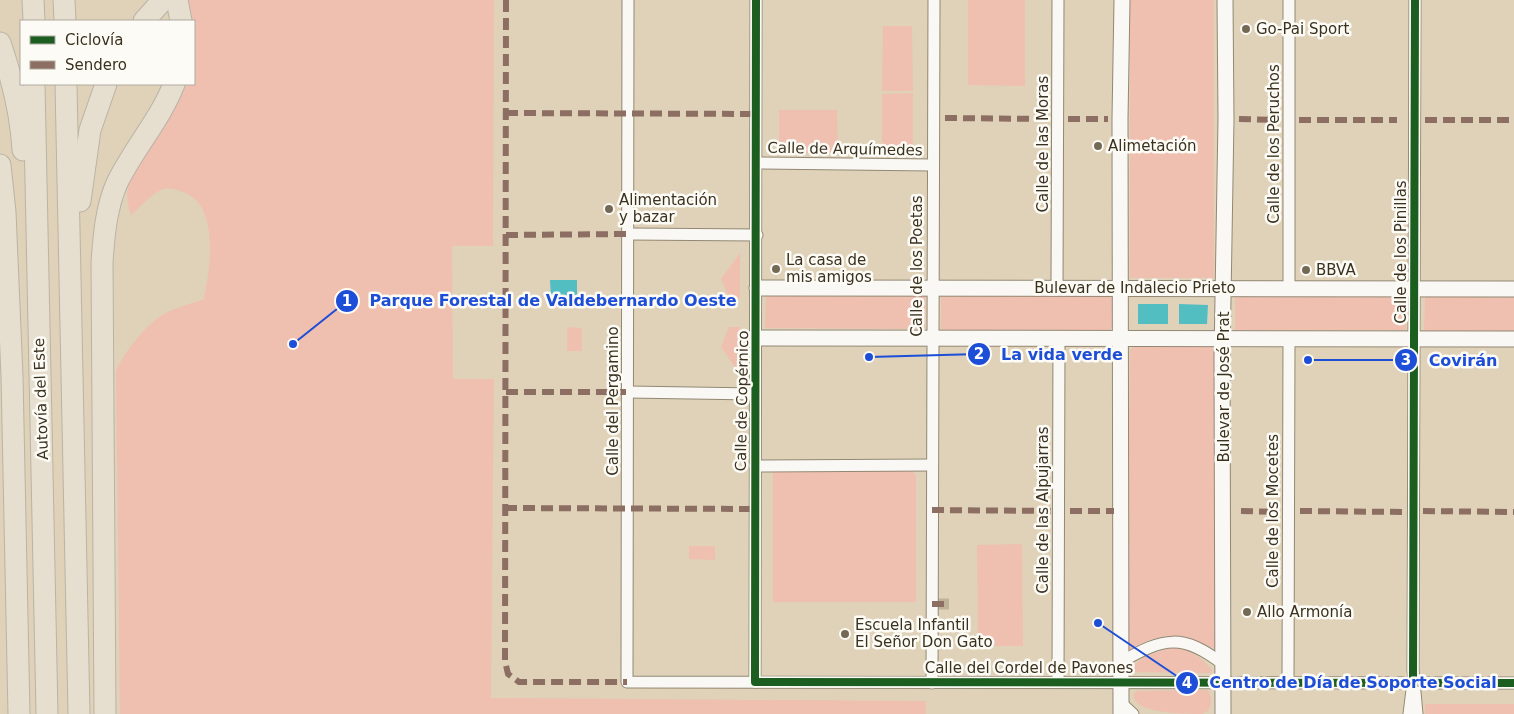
<svg xmlns="http://www.w3.org/2000/svg" width="1514" height="714" font-family="'DejaVu Sans',sans-serif">
  <style>
    .green { fill: #efbfb0 }
    .water { fill: #53bec1 }
    .lines { fill: none; stroke-linecap: round; stroke-linejoin: round }
    .minor-tunnel { stroke: #beb299; stroke-width: 11; stroke-dasharray: 11 5.5; stroke-linecap: butt }
    .minor-casing { stroke: #928874; stroke-width: 13 }
    .tertiary-casing { stroke: #928874; stroke-width: 17 }
    .motorway-casing { stroke: #bab3a5; stroke-width: 23 }
    .minor { stroke: #faf8f4; stroke-width: 11 }
    .tertiary { stroke: #faf8f4; stroke-width: 15 }
    .motorway { stroke: #e6dfcf; stroke-width: 21 }
    .quiet { stroke: #8d6e63; stroke-width: 6; stroke-dasharray: 12 6; stroke-linecap: butt }
    .cycleway-casing { stroke: #fdfbf6; stroke-width: 11 }
    .cycleway { stroke: #1b5e20; stroke-width: 8 }
    .poi-dot { fill: #746955; stroke: #fdfbf6; stroke-width: 2 }
    .labels { text-anchor: middle; stroke-width: 5; stroke-linejoin: round; paint-order: stroke }
    .poi-label { font-size: 15px; fill: #3a311f; stroke: #fdfbf6; text-anchor: start }
    .street-label { font-size: 15px; fill: #3a311f; stroke: #fdfbf6 }
    .leader { fill: none; stroke: #1d4ed8; stroke-width: 2 }
    .callout-dot { fill: #1d4ed8; stroke: #fdfbf6; stroke-width: 2 }
    .mark-label { font-size: 15px; text-anchor: middle; font-weight: bold; fill: #fff }
    .callout-label { font-size: 16px; text-anchor: middle; font-weight: bold; fill: #1d4ed8; stroke: #fdfbf6; stroke-width: 5; stroke-linejoin: round; paint-order: stroke }
  </style>
  <rect width="100%" height="100%" fill="#dfd2b8"/>
  <g class="green">
    <path d="M186,0H494L493,246H452L453,379H494L491,698L926,701V714H120L116,371C126,350 144,326 164,314C176,307 192,304 204,299C210,268 221,202 180,191C174,189 167,187 161,190C150,195 140,207 131,215C128,206 126,197 128,188C135,159 168,111 184,84H194V21H190Z"/>
    <path d="M968,0H1025V86L968,85Z"/>
    <rect x="1130" y="0" width="84" height="278"/>
    <path d="M883,26H912L913,91H882Z"/>
    <path d="M913,93V151H882V94Z"/>
    <path d="M779,110H837L838,153H779Z"/>
    <path d="M740,253V298L730,299L721,279Z"/>
    <path d="M926,294L925,329L765,328L766,295Z"/>
    <path d="M941,294L1108,295L1114,300L1113,327L1104,333L941,330Z"/>
    <path d="M1407,295L1406,330H1235V296Z"/>
    <path d="M1425,297H1514V331H1424Z"/>
    <path d="M567,327L582,328V351H567Z"/>
    <path d="M729,327H740L739,373L721,347Z"/>
    <path d="M1211,345L1216,355L1215,649C1179,632 1159,631 1126,653L1130,350L1134,346Z"/>
    <path d="M773,471H912L916,475V602H773Z"/>
    <path d="M1022,544L1023,646H978L977,545Z"/>
    <path d="M689,546H715V560L689,559Z"/>
    <path d="M1174,647C1192,650 1200,657 1212,670L1211,673L1131,672L1132,667L1145,656Z"/>
    <path d="M1208,690C1212,699 1213,709 1203,714C1186,714 1129,714 1134,693L1138,691Z"/>
    <rect x="1425" y="704" width="89" height="10"/>
  </g>
  <g class="water">
    <path d="M550,280H577V298H551Z"/>
    <rect x="1138" y="304" width="30" height="20"/>
    <path d="M1179,304L1208,305L1207,324H1179Z"/>
  </g>
  <g class="lines">
    <path class="minor-tunnel" d="M938,604H949"/>
    <g class="minor-casing">
      <g id="minor">
        <path d="M628,0L627,682L1514,683"/>
        <path d="M1415,0L1413,670L1417,714"/>
        <path d="M757,163L932,165"/>
        <path d="M629,234L757,235"/>
        <path d="M1057,287L1058,0"/>
        <path d="M1289,288V0"/>
        <path d="M628,392L755,394"/>
        <path d="M755,466L932,465"/>
        <path d="M1121,662C1164,637 1183,633 1224,665"/>
        <path d="M755,682L756,0"/>
        <path d="M1058,682L1059,338"/>
        <path d="M932,683L934,0"/>
        <path d="M1288,683L1289,338"/>
        <path d="M1121,703L1133,714"/>
        <path d="M1409,714L1412,690"/>
      </g>
    </g>
    <g class="tertiary-casing">
      <g id="tertiary">
        <path d="M757,288L1514,289"/>
        <path d="M757,338L1514,339"/>
        <path d="M1121,714L1120,119L1122,0"/>
        <path d="M1223,714L1222,358L1226,119L1225,0"/>
      </g>
    </g>
    <g class="motorway-casing">
      <g id="motorway">
        <path d="M33,0L34,21"/>
        <path d="M64,0L65,21"/>
        <path d="M177,0L181,21"/>
        <path d="M144,21L163,0"/>
        <path d="M0,43C12,78 21,113 23,150"/>
        <path d="M34,84L47,714"/>
        <path d="M66,84L79,714"/>
        <path d="M0,165L5,212L12,376L19,714"/>
        <path d="M80,201L90,130L106,84"/>
        <path d="M105,714L102,262C104,235 106,208 117,183C134,148 160,120 174,84"/>
      </g>
    </g>
    <use href="#minor" class="minor"/>
    <use href="#tertiary" class="tertiary"/>
    <use href="#motorway" class="motorway"/>
    <g class="quiet">
      <path d="M506,0L505,661L508,674L519,682H627"/>
      <path d="M506,113L756,114"/>
      <path d="M945,118L1047,119"/>
      <path d="M1068,119H1108"/>
      <path d="M1239,119L1279,120"/>
      <path d="M1299,120H1397"/>
      <path d="M1425,120H1514"/>
      <path d="M506,235L629,234"/>
      <path d="M506,392H628"/>
      <path d="M505,508L755,509"/>
      <path d="M932,510L1051,511"/>
      <path d="M1070,511H1114"/>
      <path d="M1241,511L1276,512"/>
      <path d="M1300,511L1403,512"/>
      <path d="M1423,511L1514,512"/>
      <path d="M932,604H949"/>
    </g>
    <g class="cycleway-casing">
      <g id="cycleway">
        <path d="M756,0L755,682L1514,683"/>
        <path d="M1413,683L1415,0"/>
      </g>
    </g>
    <use href="#cycleway" class="cycleway"/>
  </g>
  <g class="poi-dot">
    <circle cx="1246" cy="29" r="5"/>
    <circle cx="1098" cy="146" r="5"/>
    <circle cx="609" cy="209" r="5"/>
    <circle cx="776" cy="269" r="5"/>
    <circle cx="1306" cy="270" r="5"/>
    <circle cx="1247" cy="612" r="5"/>
    <circle cx="845" cy="634" r="5"/>
  </g>
  <g class="labels">
    <g class="poi-label">
      <text x="1256" y="34">Go-Pai Sport</text>
      <text x="1108" y="151">Alimetación</text>
      <text x="619" y="205">Alimentación<tspan x="619" dy="17">y bazar</tspan></text>
      <text x="786" y="265">La casa de<tspan x="786" dy="17">mis amigos</tspan></text>
      <text x="1316" y="275">BBVA</text>
      <text x="1257" y="617">Allo Armonía</text>
      <text x="855" y="630">Escuela Infantil<tspan x="855" dy="17">El Señor Don Gato</tspan></text>
    </g>
    <g class="street-label">
      <text transform="translate(1043 144) rotate(-90)" y="5">Calle de las Moras</text>
      <text transform="translate(1274 144) rotate(-90)" y="5">Calle de los Peruchos</text>
      <text transform="translate(845 149) rotate(1)" y="5">Calle de Arquímedes</text>
      <text transform="translate(1401 252) rotate(-90)" y="5">Calle de los Pinillas</text>
      <text transform="translate(917 266) rotate(-90)" y="5">Calle de los Poetas</text>
      <text x="1135" y="293">Bulevar de Indalecio Prieto</text>
      <text transform="translate(1224 387) rotate(-90)" y="5">Bulevar de José Prat</text>
      <text transform="translate(41 399) rotate(-92)" y="5">Autovía del Este</text>
      <text transform="translate(613 401) rotate(-90)" y="5">Calle del Pergamino</text>
      <text transform="translate(742 401) rotate(-89)" y="5">Calle de Copérnico</text>
      <text transform="translate(1043 510) rotate(-90)" y="5">Calle de las Alpujarras</text>
      <text transform="translate(1273 511) rotate(-90)" y="5">Calle de los Mocetes</text>
      <text x="1029" y="673">Calle del Cordel de Pavones</text>
    </g>
  </g>
  <path class="leader" d="M293 344L347 301M869 357L979 354M1308 360L1406 360M1098 623L1187 683"/>
  <g class="callout-dot">
    <circle cx="293" cy="344" r="5"/>
    <circle cx="869" cy="357" r="5"/>
    <circle cx="1308" cy="360" r="5"/>
    <circle cx="1098" cy="623" r="5"/>
    <circle cx="347" cy="301" r="12"/>
    <circle cx="979" cy="354" r="12"/>
    <circle cx="1406" cy="360" r="12"/>
    <circle cx="1187" cy="683" r="12"/>
  </g>
  <g class="mark-label">
    <text x="347" y="306">1</text>
    <text x="979" y="359">2</text>
    <text x="1406" y="365">3</text>
    <text x="1187" y="688">4</text>
  </g>
  <g class="callout-label">
    <text x="553" y="306">Parque Forestal de Valdebernardo Oeste</text>
    <text x="1062" y="360">La vida verde</text>
    <text x="1463" y="366">Covirán</text>
    <text x="1353" y="688">Centro de Día de Soporte Social</text>
  </g>
  <rect x="20" y="20" width="175" height="65" fill="#fdfbf6" stroke="#afaaa0"/>
  <rect x="30" y="36" width="25" height="8" fill="#1b5e20" stroke="#afaaa0"/>
  <text x="65" y="45" font-size="15" fill="#3a311f">Ciclovía</text>
  <rect x="30" y="61" width="25" height="8" fill="#8d6e63" stroke="#afaaa0"/>
  <text x="65" y="70" font-size="15" fill="#3a311f">Sendero</text>
</svg>
